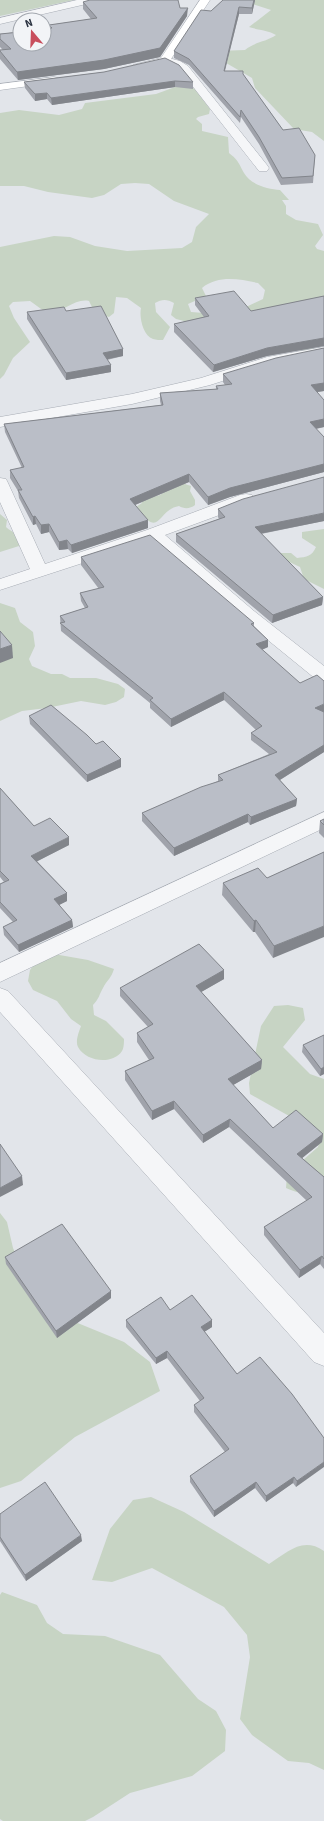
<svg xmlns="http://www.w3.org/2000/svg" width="324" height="1821" font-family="'Source Sans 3',sans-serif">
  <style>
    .green { fill: #c7d4c4 }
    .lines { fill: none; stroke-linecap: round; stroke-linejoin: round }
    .street-casing { stroke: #a7acb4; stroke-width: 1 }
    .secondary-casing { stroke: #a7acb4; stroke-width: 1 }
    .street { fill: #f5f6f8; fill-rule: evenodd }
    .secondary { fill: #fff; fill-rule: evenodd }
    .wall { fill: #a0a3ab }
    .shaded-wall { fill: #82858b }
    .building { fill: #babec7; stroke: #82858b }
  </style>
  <rect width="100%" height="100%" fill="#e2e5ea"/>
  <g class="green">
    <path d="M0,0H74L0,16Z"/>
    <path d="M240,0H324V141L312,132L294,129L255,88L252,78L221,60L218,51L245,50C254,42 266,42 276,35C268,30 258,30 249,27L271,10Z"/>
    <path d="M186,83L196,90L210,109L209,114L198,117L196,119L202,124V131L228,137L229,153C239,161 238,162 244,173C251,185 268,189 280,190L289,200H282L286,206V214L296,220L318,224L323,235L315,246L317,249L324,251V296L313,302L318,340L314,348L304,352L288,345L246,307L263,299L265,290L258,283C239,279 218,275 202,288L206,296L188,304L191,312L217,314L200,325L176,319L171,315L174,303C167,299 162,299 155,303L156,312L170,327L163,340C160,340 156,340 153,339C143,336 139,317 141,308L127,298L116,297L114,313L109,317L95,313L89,301C74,297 58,318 44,311C39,308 35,304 30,301L13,302L9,306L14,318L30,342L13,358L4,375L0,379V247L54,236L70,237L95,246L127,251L182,248L192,242L196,227L209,214L174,201L149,184L135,183L121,184L104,195L92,198L48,192L24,186H0V113L19,110L59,115L82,109L85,103L156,94Z"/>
    <path d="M182,483L191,486L190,491L195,500V505C190,509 184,509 179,506C156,510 161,541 136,507L142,503L140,500L160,495L167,490Z"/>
    <path d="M0,514L7,520L6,527C12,533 19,533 24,540L19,546L0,552Z"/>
    <path d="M324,529V589L304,579L300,567L283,559L280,553H291L297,558C307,557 312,556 316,547L302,538V532Z"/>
    <path d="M0,603L15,608L20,622L33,632L35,646L29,659L32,666L51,674H62L70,678H96L118,684L125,689L124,697L116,702L105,705L81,701L47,708L22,711L0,721Z"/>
    <path d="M48,953L88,960L114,969C111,979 107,980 103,988C99,995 99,999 93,1005L94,1015L106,1021L124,1039C124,1042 124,1048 122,1051C113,1065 86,1062 78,1047C75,1041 79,1032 81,1026L71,1019L57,1001L33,990L28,981L30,970L37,961Z"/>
    <path d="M288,1005L303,1008L305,1020L283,1047L310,1074L324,1079V1182C310,1194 303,1196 286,1188L287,1174L318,1147L321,1134L250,1094L249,1083L261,1026L274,1006Z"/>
    <path d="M0,1213L7,1222L13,1248L36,1299L63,1317L124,1342L150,1362L160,1391L75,1437L21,1481L0,1488Z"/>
    <path d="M151,1497L184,1512L269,1564C287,1553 302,1536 324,1551V1770L309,1763L288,1761L252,1735L240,1719L250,1657L247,1635L224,1607L152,1568L112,1582L92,1580L110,1529L133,1500Z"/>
    <path d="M2,1592L37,1605L47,1623L63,1634L105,1636L160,1655L198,1699L216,1711L226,1730L225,1751L192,1776L130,1793L93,1817L85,1821H3L0,1819V1595Z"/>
  </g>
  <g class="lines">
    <g class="street-casing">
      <g id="street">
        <path d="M77,0H96L95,2L0,24V18Z"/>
        <path d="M165,57L180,61L188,66L267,165L269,168L267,171H259L180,70L172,65L161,62L159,60L161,58Z"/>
        <path d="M324,347V355L275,364L210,385L132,404L0,427V417L132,394L201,378L267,357Z"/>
        <path d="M0,478L6,479L8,483L45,564L147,530L240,495L246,494L252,495L254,499L252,503L165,535L254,611L324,666V682L317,680L242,619L150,541L0,590V579L30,569L0,502Z"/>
        <path d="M324,812V828L0,982V963Z"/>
        <path d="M0,988L8,991L324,1333V1366L314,1362L0,1012Z"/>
      </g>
    </g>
    <g class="secondary-casing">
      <g id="secondary">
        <path d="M200,0H210L169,62L137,70L133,69L131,67L133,65L161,58Z"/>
        <path d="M54,77L58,78L60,80L58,82L0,90V84Z"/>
      </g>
    </g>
    <use href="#street" class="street"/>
    <use href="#secondary" class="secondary"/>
  </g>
  <g class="wall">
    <path d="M223,0H255L252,14H239L225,71L243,74L283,130L315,155L313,183L281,185L259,144L241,117L240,123L189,65L174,58V51L211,11Z"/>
    <path d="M83,2L180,8L187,16L160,57L104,69L18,80L0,59V50H3L0,47V34L49,28V25L91,19L83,9Z"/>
    <path d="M104,72L193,82V89L175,87L52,105L47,99L35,101L25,88L24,82Z"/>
    <path d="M324,296V346L267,356L213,372L174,332V324L204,317L195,305V298L251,311Z"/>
    <path d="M66,311L123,349V356L107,360L111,372L66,380L27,319V312Z"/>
    <path d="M324,348V391L317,392L324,427L316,429L324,437V472L230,497L208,505L189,482L135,505L148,528L72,553L68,549L59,550L49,532L41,534L36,524L33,525L19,498L18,491L10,478V470L22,468L5,432L4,424L161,405L160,401V393L216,389V386L225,385L223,382V374Z"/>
    <path d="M218,509L324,521L261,534L323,597L322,605L272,623L176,542V534L219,519L218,517Z"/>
    <path d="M81,557L254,623V626L268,640V647L262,650L324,712V752L280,780L297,799L296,806L250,825L248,822L174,856L142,821V813L218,781V775L269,754L251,740V733L256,730L224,700L171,727L150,708V703L61,631L60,616L85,608L81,601L80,593L99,589L81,565Z"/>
    <path d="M29,716L96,744L121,759V767L87,782L30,724Z"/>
    <path d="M0,788L34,826L69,845L37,861L67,893V901L59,905L72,920L73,927L19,952L4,935L3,927L13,922L0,908V884L4,882L0,877Z"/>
    <path d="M324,819V838L319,833L320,821Z"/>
    <path d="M324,852L273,958L255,932H253L222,895L223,883L267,878Z"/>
    <path d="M224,970V979L201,992L262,1060L261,1069L233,1085L273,1128L323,1134L322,1142L302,1158L324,1177V1269L320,1264L299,1278L264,1235V1227L307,1201L229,1127L203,1143L174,1109L152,1120L125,1080V1071L149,1060L137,1042V1033L148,1027L120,996V988Z"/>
    <path d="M324,1035V1074L320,1076L302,1052L303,1045Z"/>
    <path d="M5,1257L111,1291V1298L57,1338L6,1264Z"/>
    <path d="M170,1310L212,1320V1327L204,1332L237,1374L324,1438L296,1487L293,1483L266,1502L255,1488L214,1517L190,1482V1476L225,1452L194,1412V1405L200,1401L167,1358L156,1364L126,1327V1320Z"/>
    <path d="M0,1514L82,1541L26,1581L0,1541Z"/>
  </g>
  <g class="shaded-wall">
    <path d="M254,0H255L252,14V8Z"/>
    <path d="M239,7V14L223,77L224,71Z"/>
    <path d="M188,8L187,16L160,57L104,69L18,80L17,72Z"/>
    <path d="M175,81V87L52,105L51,98Z"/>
    <path d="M47,93V99L35,101V94Z"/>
    <path d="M324,338V346L267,356L213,372L214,365L267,348Z"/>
    <path d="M123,349V356L103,360V353Z"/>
    <path d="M111,365V372L66,380V373Z"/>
    <path d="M324,383V391L310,393L311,385Z"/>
    <path d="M324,419V427L309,430L310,422Z"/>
    <path d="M324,464V472L230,497L208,505V497L230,488Z"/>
    <path d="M189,474V482L130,507V499Z"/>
    <path d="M324,513V521L254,535L255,527Z"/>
    <path d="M35,516L36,524L33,525V517Z"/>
    <path d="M148,520V528L72,553L71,545Z"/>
    <path d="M49,524V532L41,534V525Z"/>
    <path d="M67,540L68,549L59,550V542Z"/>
    <path d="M323,597L322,605L272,623L273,615Z"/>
    <path d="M268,640V647L256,652V644Z"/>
    <path d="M12,645L13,658L0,663V649Z"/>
    <path d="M224,692V700L171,727V719Z"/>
    <path d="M324,704V712L314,716L315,708Z"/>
    <path d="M324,745V752L275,783V775Z"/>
    <path d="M121,759V767L87,782V775Z"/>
    <path d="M297,799L296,806L250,825L251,817Z"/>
    <path d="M248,814V822L174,856V848Z"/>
    <path d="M69,837V845L32,864L31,856Z"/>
    <path d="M67,893V901L55,907L54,899Z"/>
    <path d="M72,920L73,927L19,952L18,945Z"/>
    <path d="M256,920L255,932H253L254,921Z"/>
    <path d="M324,926V937L273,958L274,946Z"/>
    <path d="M224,970V979L196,995V986Z"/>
    <path d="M262,1060L261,1069L228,1088V1079Z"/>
    <path d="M324,1067V1074L320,1076L321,1069Z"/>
    <path d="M174,1101V1109L152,1120V1111Z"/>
    <path d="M230,1119L229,1127L203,1143V1135Z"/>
    <path d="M323,1134L322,1142L296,1163L297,1154Z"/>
    <path d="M22,1176L23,1185L0,1197V1188Z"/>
    <path d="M322,1256L320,1264L299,1278L300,1270Z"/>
    <path d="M111,1291V1298L57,1338L56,1331Z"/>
    <path d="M212,1320V1327L201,1334V1327Z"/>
    <path d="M167,1351V1358L156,1364V1358Z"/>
    <path d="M324,1462V1467L296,1487L297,1481Z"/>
    <path d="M294,1477L293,1483L266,1502V1496Z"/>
    <path d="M256,1482L255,1488L214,1517V1511Z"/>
    <path d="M81,1535L82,1541L26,1581L25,1575Z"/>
  </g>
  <g class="building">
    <path d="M90,0H178L180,8H188L160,48L104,60L17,72L0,51V50L11,49L0,39V34L20,32V44H44V29L52,28L49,25L97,18L83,2Z"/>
    <path d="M223,0H254L252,8L239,7L224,71H243V74L283,130L299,128L315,155L313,176L282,178L259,137L241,110L240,117L189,59L174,51L201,10L211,11Z"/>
    <path d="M165,58L179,65L193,82L175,81L51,98L47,93L35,94L24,82L104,72Z"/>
    <path d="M234,291L251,311L324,296V338L267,348L214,365L174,324L209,316L195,298Z"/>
    <path d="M101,306L123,349L103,353L111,365L66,373L27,312L64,307L66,311Z"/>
    <path d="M324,348V383L311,385L324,400V419L310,422L324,437V464L230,488L208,497L189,474L130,499L148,520L71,545L67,540L59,542L49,524L41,525L35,516L33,517L18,490H22L10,470L24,467L4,424L163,405L160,393L218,389L216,386L232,384L223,374L276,358Z"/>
    <path d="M324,477V513L255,527L323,597L273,615L176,534L225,517L218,509L243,499Z"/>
    <path d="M150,535L254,623L251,624L268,640L256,644L300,683L317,675L324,681V704L315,708L324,712V745L275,775L297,799L251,817L248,814L174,848L142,813L201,787L223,780L218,775L277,752L251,733L262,726L224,692L171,719L150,700L153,698L60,623L65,622L60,616L88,607L80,593L104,587L81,557Z"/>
    <path d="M0,631L12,645L0,649Z"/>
    <path d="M51,705L87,735L96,744L103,741L121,759L87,775L29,716Z"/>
    <path d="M0,788L34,826L50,818L69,837L31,856L67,893L54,899L72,920L18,945L3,927L17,920L0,902V884L9,880L0,871Z"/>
    <path d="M324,819V825L320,821Z"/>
    <path d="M324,852V926L274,946L256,920L254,921L223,883L258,868L267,878Z"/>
    <path d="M199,944L224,970L196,986L262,1060L228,1079L273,1128L296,1110L323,1134L297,1154L324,1177V1259L322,1256L300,1270L264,1227L312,1197L230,1119L203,1135L174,1101L152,1111L125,1071L154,1058L137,1033L153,1024L120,988Z"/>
    <path d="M324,1035V1067L321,1069L303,1045Z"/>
    <path d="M0,1144L22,1176L0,1188Z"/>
    <path d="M62,1224L111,1291L56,1331L5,1257Z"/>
    <path d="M192,1295L212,1320L201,1327L237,1374L260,1357L292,1394L324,1438V1462L297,1481L294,1477L266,1496L256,1482L214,1511L190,1476L229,1449L194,1405L204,1398L167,1351L156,1358L126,1320L161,1297L170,1310Z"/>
    <path d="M45,1482L81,1535L25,1575L0,1537V1514Z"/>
  </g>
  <g transform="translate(32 32) rotate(341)"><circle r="19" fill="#f2f4f7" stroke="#a2a7ae"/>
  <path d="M0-3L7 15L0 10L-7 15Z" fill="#c84e5d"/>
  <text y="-6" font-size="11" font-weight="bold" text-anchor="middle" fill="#2b3341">N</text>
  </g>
</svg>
